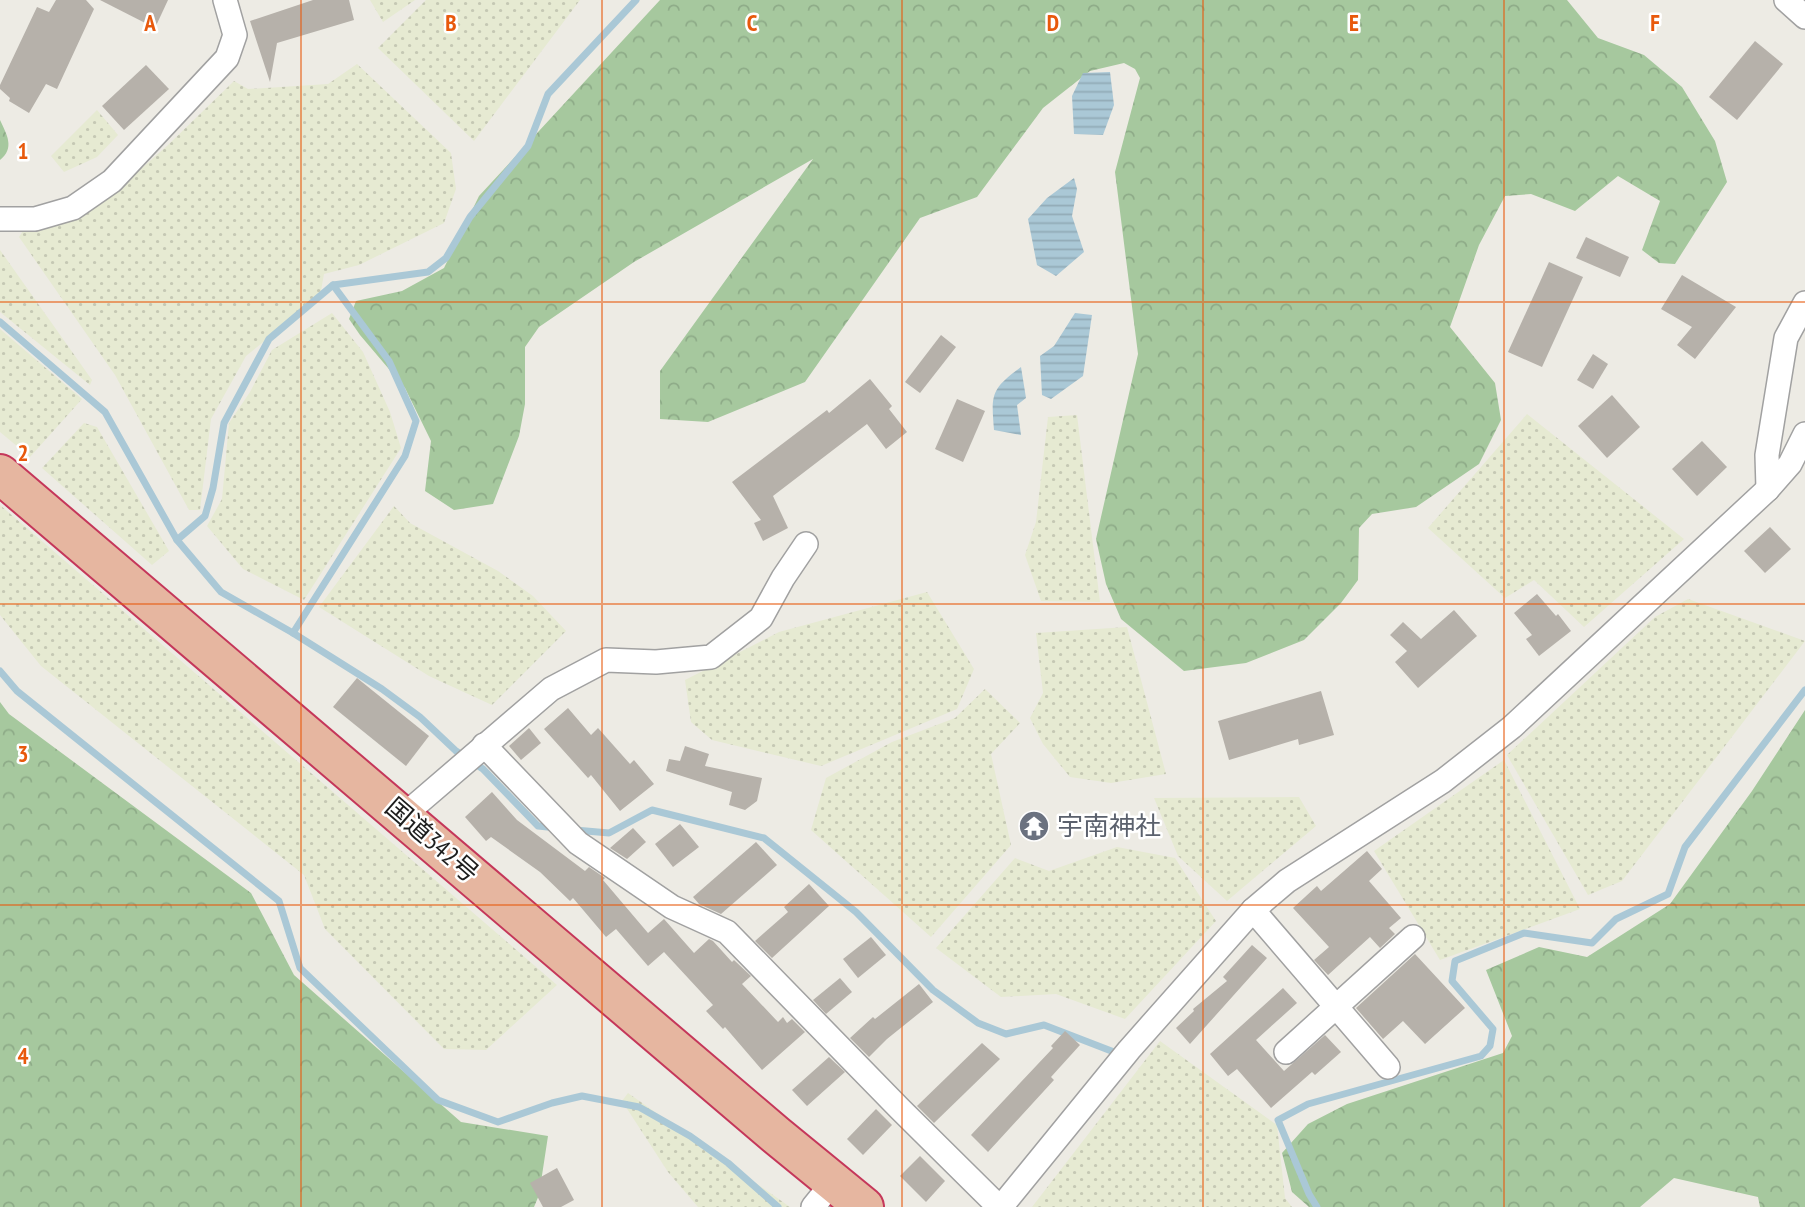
<svg xmlns="http://www.w3.org/2000/svg" width="1805" height="1207" font-family="'PT Sans Narrow','Noto Sans JP',sans-serif">
  <style>
    .farmland { fill: url(#farmland-dots) }
    .forest { fill: url(#forest-crowns) }
    .water { fill: url(#water-rules) }
    .lines { fill: none; stroke-linecap: round; stroke-linejoin: round }
    .stream { stroke: #aac8d6; stroke-width: 7 }
    .building { fill: #b6b1aa }
    .minor-casing { stroke: #a1a1a1; stroke-width: 26 }
    .trunk-casing { stroke: #c5375a; stroke-width: 42 }
    .minor { stroke: #fff; stroke-width: 23 }
    .trunk { stroke: #e6b6a0; stroke-width: 38 }
    .grid { fill: none; stroke: #e8590c; stroke-width: 2; stroke-opacity: 0.55 }
    .labels { text-anchor: middle; stroke-width: 5; stroke-linejoin: round; paint-order: stroke }
    .worship-label { font-size: 26px; fill: #5b616d; stroke: #fff; text-anchor: start }
    .street-label { font-size: 26px; fill: #1d1d1d; stroke: #fff }
    .grid-label { font-size: 23px; text-anchor: middle; font-weight: bold; fill: #e8590c; stroke: #fff; stroke-width: 5; stroke-linejoin: round; paint-order: stroke }
  </style>
  <defs>
    <pattern id="farmland-dots" width="8" height="8" patternUnits="userSpaceOnUse" patternTransform="scale(1.75)"><rect width="8" height="8" fill="#e6ead2"/><path d="M2 2h.1M6 6h.1" fill="none" stroke="#c5c8b4" stroke-width="1.8" stroke-linecap="round"/></pattern>
    <pattern id="forest-crowns" width="20" height="18" patternUnits="userSpaceOnUse" patternTransform="scale(1.75)"><rect width="20" height="18" fill="#a6c89e"/><path d="M2 6a3 3 0 1 1 6 0M12 15a3 3 0 1 1 6 0" fill="none" stroke="#8eab88"/></pattern>
    <pattern id="water-rules" width="6" height="5" patternUnits="userSpaceOnUse" patternTransform="scale(1.75)"><rect width="6" height="5" fill="#aac8d6"/><path d="M0 2.5h6" fill="none" stroke="#92abb7"/></pattern>
  </defs>
  <rect width="100%" height="100%" fill="#edebe4"/>
  <g class="farmland">
    <path d="M370,0H415L383,22Z"/>
    <path d="M426,0H580L474,141L378,48Z"/>
    <path d="M357,64L451,153L456,189L444,223L359,265L324,274L320,296L246,356L211,419L200,510H189L115,375L19,237L26,226L48,222L65,223L100,205L168,145L234,81L248,89L328,84Z"/>
    <path d="M97,110L118,135L97,157L64,172L51,156Z"/>
    <path d="M0,250L92,380L90,385L0,312Z"/>
    <path d="M332,313L363,352L390,412L401,448L304,600L243,569L207,526L222,499L229,423L250,392L272,350Z"/>
    <path d="M0,329L82,399L30,457L0,432Z"/>
    <path d="M1527,414L1684,539L1584,627L1534,580L1505,598L1428,528Z"/>
    <path d="M1077,415L1100,602L1041,601L1025,555L1036,522L1048,417Z"/>
    <path d="M84,423L97,427L169,551L152,565L42,468Z"/>
    <path d="M0,505L557,985L486,1050L444,1049L325,929L304,875L41,666L0,615Z"/>
    <path d="M394,506L410,523L498,571L533,596L566,631L492,705L429,676L319,607Z"/>
    <path d="M927,592L974,669L957,709L821,766L712,740L691,722L685,680L779,632Z"/>
    <path d="M1688,599L1805,641L1622,881L1588,895L1507,755L1655,617Z"/>
    <path d="M1127,627L1166,774L1111,783L1070,777L1043,744L1030,718L1043,693L1036,633Z"/>
    <path d="M985,689L1020,723L991,754L1011,845L931,937L811,830L826,778L892,742L955,718Z"/>
    <path d="M1504,760L1580,909L1440,960L1374,851Z"/>
    <path d="M1299,797L1316,826L1227,901L1178,856L1154,798Z"/>
    <path d="M1117,847L1175,858L1216,921L1125,1019L1056,994L1001,997L936,948L1015,858L1049,871Z"/>
    <path d="M1160,1041L1277,1125L1285,1198L1292,1207H1032Z"/>
    <path d="M628,1093L790,1207H698L668,1172L622,1101Z"/>
  </g>
  <g class="forest">
    <path d="M660,0H1567L1598,38L1644,55L1682,87L1715,141L1727,182L1675,264L1659,263L1642,250L1660,201L1618,176L1575,211L1531,194L1505,196L1479,245L1450,327L1495,383L1501,420L1479,464L1416,507L1372,514L1359,528L1358,580L1341,603L1304,640L1246,663L1184,671L1121,619L1106,584L1096,539L1138,354L1115,172L1140,78L1135,69L1124,63L1090,71L1043,108L977,197L920,218L805,382L708,422L660,419V371L813,159L634,262L539,327L525,347V404L519,436L493,504L454,510L425,491L431,441L405,388L360,335L349,319L356,301L402,291L444,268L479,196Z"/>
    <path d="M0,120C7,135 15,148 0,160Z"/>
    <path d="M0,702L9,714L251,893L294,975L461,1122L548,1136L539,1195L534,1207H0Z"/>
    <path d="M1805,710V1207H1760L1758,1197L1674,1178L1640,1207H1309L1292,1192L1282,1153L1308,1124L1347,1104L1503,1053L1512,1036L1486,970L1539,947L1587,957L1670,904L1752,791Z"/>
  </g>
  <g class="water">
    <path d="M1110,72L1114,105L1103,135L1074,134L1072,96L1083,73Z"/>
    <path d="M1074,178L1077,189L1072,216L1084,252L1056,276L1037,265L1028,219L1047,198Z"/>
    <path d="M1075,313L1092,315L1083,376L1051,399L1042,395L1040,356L1054,346Z"/>
    <path d="M1021,367L1026,398L1017,405L1021,435L994,430C991,394 991,389 1021,367Z"/>
  </g>
  <g class="lines">
    <g class="stream">
      <path d="M0,322L105,412L177,540L221,592L293,633L382,689L420,717L456,751L483,769L538,826L557,828"/>
      <path d="M177,540L205,516L213,488L224,423L269,339L333,285L428,272L446,258L470,217L528,146L548,94L636,0"/>
      <path d="M293,633L405,456L416,421L389,361L333,285"/>
      <path d="M0,671L17,691L279,901L300,968L438,1100L498,1122L552,1103L582,1096L639,1107L690,1136L728,1163L778,1207"/>
      <path d="M575,830L609,833L652,810L764,838L856,912L933,990L978,1023L1006,1034L1044,1025L1114,1052"/>
      <path d="M1317,1207L1309,1194L1278,1120L1308,1104L1481,1056L1490,1046L1493,1029L1452,981L1455,961L1524,933L1592,943L1616,919L1668,894L1685,847L1805,690"/>
    </g>
  </g>
  <g class="building">
    <path d="M56,0H86L94,9L57,89L46,84L29,113L9,101L10,98L0,89V85L37,7L49,12Z"/>
    <path d="M100,0H168L155,28Z"/>
    <path d="M313,0H349L354,20L277,43L270,82L250,21Z"/>
    <path d="M1755,41L1783,64L1737,120L1709,97Z"/>
    <path d="M146,65L169,89L124,130L102,106Z"/>
    <path d="M1586,237L1629,257L1620,277L1576,258Z"/>
    <path d="M1549,262L1583,277L1542,367L1508,352Z"/>
    <path d="M1682,275L1736,307L1695,359L1677,345L1692,327L1661,309Z"/>
    <path d="M941,335L956,347L920,393L905,382Z"/>
    <path d="M1593,354L1608,364L1593,389L1577,380Z"/>
    <path d="M870,379L892,406L889,409L907,432L886,449L867,424L773,496L788,528L763,541L754,523L761,520L732,482L827,410L829,413Z"/>
    <path d="M1612,395L1640,427L1607,458L1578,426Z"/>
    <path d="M957,399L985,411L963,462L935,449Z"/>
    <path d="M1702,441L1727,467L1697,496L1672,469Z"/>
    <path d="M1770,527L1791,549L1765,573L1744,551Z"/>
    <path d="M1537,594L1556,616L1558,614L1571,631L1539,656L1526,639L1532,635L1514,613Z"/>
    <path d="M1454,610L1477,636L1418,688L1395,662L1407,651L1390,635L1403,622L1421,639Z"/>
    <path d="M357,678L429,736L406,766L333,707Z"/>
    <path d="M1321,691L1334,735L1299,745L1298,739L1229,760L1218,721Z"/>
    <path d="M568,708L591,735L598,728L630,764L634,760L654,784L620,811L591,775L588,778L544,729Z"/>
    <path d="M529,728L541,743L521,760L509,746Z"/>
    <path d="M685,746L709,754L705,766L762,778L757,801L745,810L729,805L732,792L666,771L669,759L680,761Z"/>
    <path d="M492,792L517,820L585,871L589,867L605,878L603,880L648,933L664,919L694,953L709,939L713,941L732,962L734,960L751,976L742,984L778,1022L783,1017L787,1023L792,1019L805,1032L762,1070L725,1027L723,1029L706,1011L713,1005L664,952L648,966L616,929L606,937L573,898L570,901L540,872L491,837L486,841L465,817Z"/>
    <path d="M680,824L699,847L673,867L655,844Z"/>
    <path d="M633,828L646,842L627,859L610,848Z"/>
    <path d="M756,842L777,865L721,914L699,904L693,897Z"/>
    <path d="M1367,851L1382,869L1369,881L1401,918L1389,928L1395,934L1380,948L1370,937L1328,975L1314,960L1329,947L1293,908L1317,886L1321,891Z"/>
    <path d="M809,884L829,906L772,958L755,941L788,912L784,907Z"/>
    <path d="M871,937L886,955L858,978L843,959Z"/>
    <path d="M1252,945L1267,958L1190,1044L1176,1028L1194,1011L1193,1009L1227,981L1223,977Z"/>
    <path d="M1415,954L1465,1008L1425,1044L1403,1021L1383,1039L1356,1008Z"/>
    <path d="M840,978L852,992L826,1014L813,1000Z"/>
    <path d="M919,984L933,1002L887,1039L869,1057L850,1038L873,1017L875,1019Z"/>
    <path d="M1283,988L1297,1003L1256,1040L1284,1071L1325,1035L1341,1052L1315,1075L1312,1072L1271,1108L1237,1069L1228,1076L1210,1054Z"/>
    <path d="M1065,1031L1080,1045L1051,1077L1054,1080L988,1152L971,1135L1053,1048L1051,1046Z"/>
    <path d="M982,1043L1000,1059L934,1123L917,1106Z"/>
    <path d="M829,1057L845,1072L807,1106L792,1090Z"/>
    <path d="M876,1109L892,1125L863,1155L847,1139Z"/>
    <path d="M920,1156L945,1181L926,1202L900,1176Z"/>
    <path d="M557,1168L574,1200L561,1207H543L530,1183Z"/>
  </g>
  <g class="lines">
    <g class="minor-casing">
      <g id="minor">
        <path d="M1786,0L1805,17"/>
        <path d="M0,219H35L73,208L112,181L227,58L235,35L225,0"/>
        <path d="M1768,489L1767,455L1786,338L1805,303"/>
        <path d="M484,745L578,843L672,907L727,932L900,1109L999,1207"/>
        <path d="M403,816L551,689L606,660L656,662L711,657L761,618L783,578L806,544"/>
        <path d="M1253,910L1388,1067"/>
        <path d="M1286,1052L1413,937"/>
        <path d="M813,1207L834,1181"/>
        <path d="M1001,1207L1129,1050L1253,910L1287,881L1443,781L1512,727L1768,489L1790,464L1805,434"/>
      </g>
    </g>
    <g class="trunk-casing">
      <path id="trunk" d="M0,474L776,1135L864,1207"/>
    </g>
    <use href="#minor" class="minor"/>
    <use href="#trunk" class="trunk"/>
  </g>
  <path class="grid" d="M301,0V1207M602,0V1207M902,0V1207M1203,0V1207M1504,0V1207M0,302H1805M0,604H1805M0,905H1805"/>
  <defs>
    <g id="temple-disc" transform="scale(1.575)"><circle r="9.5" fill="#6b7280" stroke="#fff"/><path d="M0-6L5-2H3V0L6.5 2.5H4V6H1.5V3h-3V6H-4V2.5H-6.5L-3 0V-2H-5Z" fill="#fff"/></g>
  </defs>
  <g fill-rule="evenodd">
    <use href="#temple-disc" x="1034" y="826"/>
  </g>
  <g class="labels">
    <g class="worship-label">
      <text x="1057" y="835">宇南神社</text>
    </g>
    <g class="street-label">
      <text transform="translate(432 840) rotate(41)" y="9">国道342号</text>
    </g>
  </g>
  <g class="grid-label">
    <text x="150" y="31">A</text>
    <text x="451" y="31">B</text>
    <text x="752" y="31">C</text>
    <text x="1053" y="31">D</text>
    <text x="1354" y="31">E</text>
    <text x="1655" y="31">F</text>
    <text x="23" y="159">1</text>
    <text x="23" y="461">2</text>
    <text x="23" y="762">3</text>
    <text x="23" y="1064">4</text>
  </g>
</svg>
